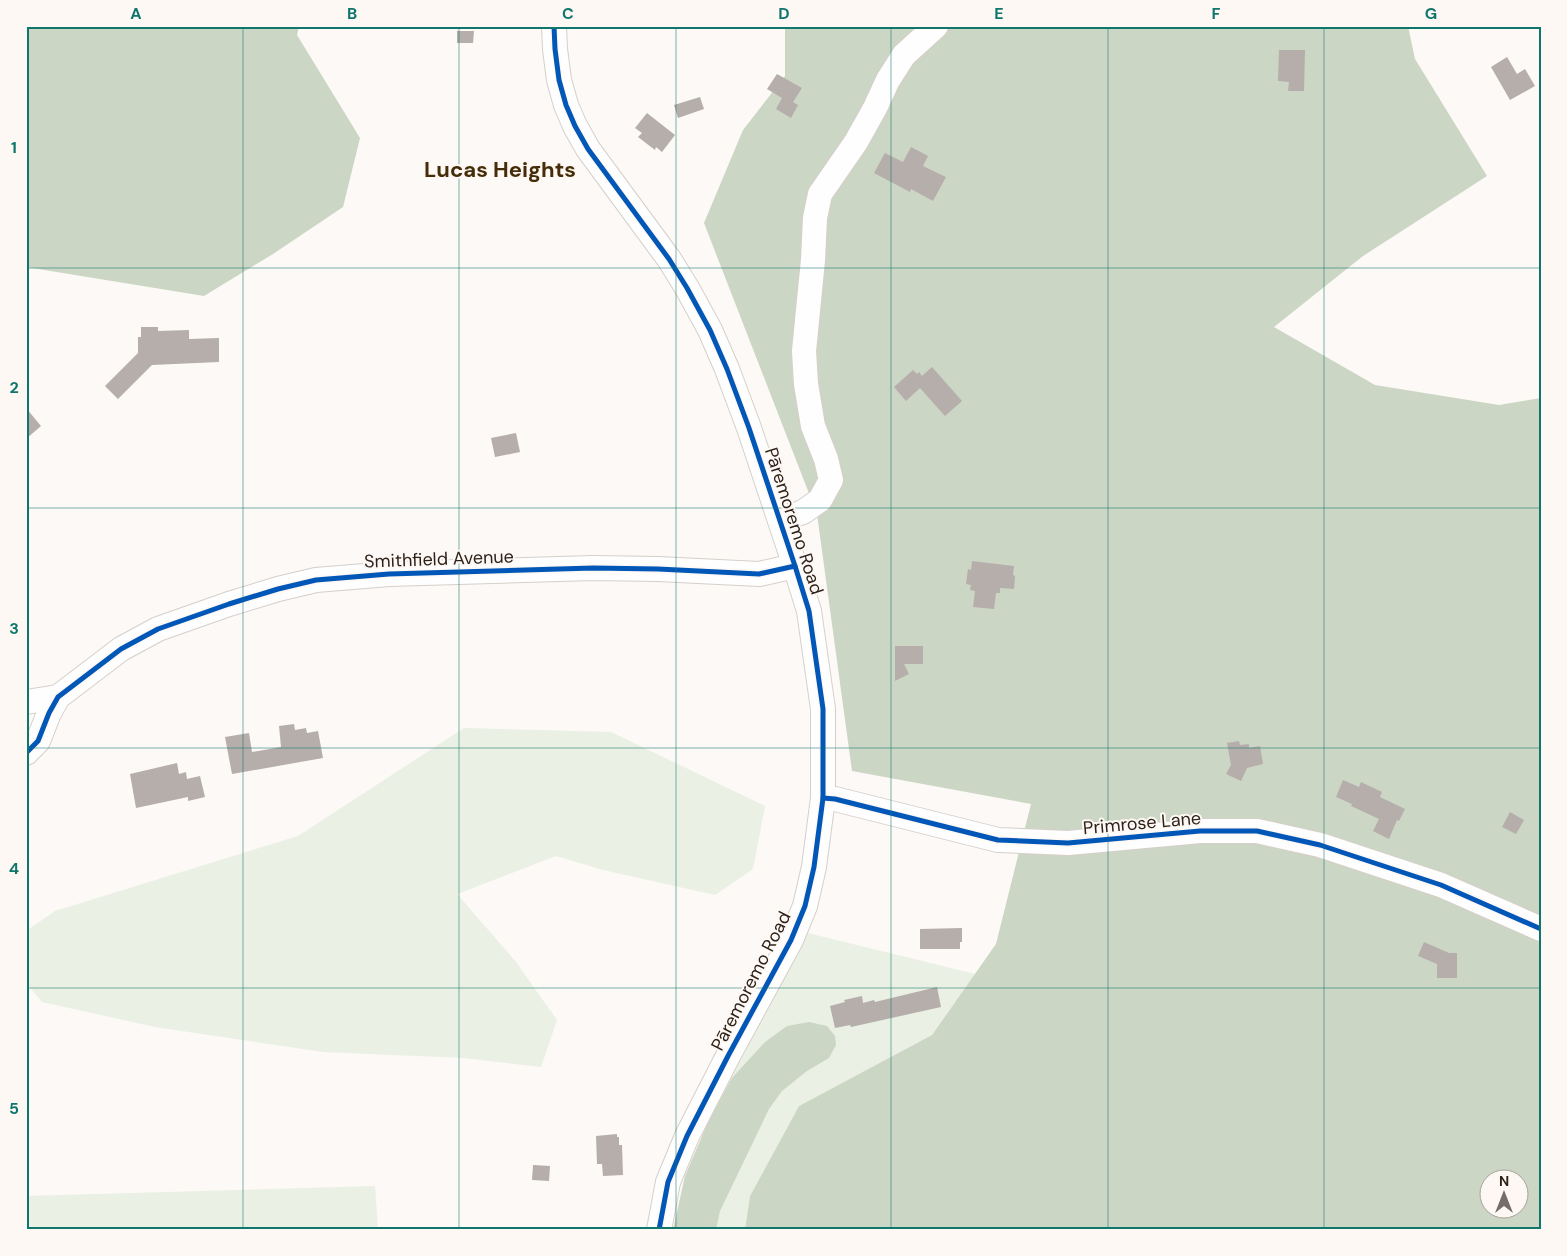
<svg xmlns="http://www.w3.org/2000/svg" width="1567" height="1256" font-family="'DM Sans',sans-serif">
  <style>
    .green { fill: #eaf0e3 }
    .forest { fill: #ccd6c4; fill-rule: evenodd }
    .building { fill: #b5aeab }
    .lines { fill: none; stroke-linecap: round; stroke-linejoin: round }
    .minor-casing { stroke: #d6cfc9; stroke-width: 26 }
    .minor { stroke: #fffefe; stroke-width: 24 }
    .cycleway-casing { stroke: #fef8f4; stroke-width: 8 }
    .cycleway { stroke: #0057b8; stroke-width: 5 }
    .grid { fill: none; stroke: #0f766e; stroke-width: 1; stroke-opacity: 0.55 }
    .labels { text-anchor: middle; stroke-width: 4; stroke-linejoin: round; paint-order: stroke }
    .street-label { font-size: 18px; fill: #2c221a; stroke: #fef8f4 }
    .district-label { font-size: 22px; font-weight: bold; fill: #452d09; stroke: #fef8f4 }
    .neatline { fill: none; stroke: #0f766e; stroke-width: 2 }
    .grid-label { font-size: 16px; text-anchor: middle; font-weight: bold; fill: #0f766e }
  </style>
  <rect width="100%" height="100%" fill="#fcf9f6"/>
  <g class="green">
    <path d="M464,728L611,732L765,806L753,869L715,895L603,870L556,856L457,894L516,962L557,1020L541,1067L464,1058L323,1052L155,1027L42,1002L26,983V931L55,911L298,836Z"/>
    <path d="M808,933L975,974L932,1035L799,1106L750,1196L745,1230H673L685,1176L709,1120Z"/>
    <path d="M375,1186L378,1230H26V1196Z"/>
  </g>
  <g class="forest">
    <path d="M26,26H299L297,35L360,138L343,207L273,254L204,296L26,267Z"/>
    <path d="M785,26H1408L1415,59L1487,176L1363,256L1274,327L1375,385L1499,405L1541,398V1230H745L750,1196L799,1106L932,1035L996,944L1031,804L852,771L817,514L704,223L743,130L785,76ZM1490,1178H1520V1208H1490Z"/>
    <path d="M809,1022L827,1026L835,1036L836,1045L829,1058L807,1071L782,1091L769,1109L720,1211L716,1230H673L685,1176L709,1120L732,1078L765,1042L787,1026Z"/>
  </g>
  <g class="building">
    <path d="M457,31H474L473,43H457Z"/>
    <path d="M1279,50H1305L1304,91H1288L1289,82L1278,81Z"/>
    <path d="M1507,57L1517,74L1525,69L1535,86L1510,100L1491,67Z"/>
    <path d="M777,74L802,88L793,102L798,105L791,118L776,109L782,98L767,89Z"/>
    <path d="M700,97L704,109L678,118L674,105Z"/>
    <path d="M647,113L675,135L662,152L656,147L655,150L638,137L642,133L635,128Z"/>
    <path d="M911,147L928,156L923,166L946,177L933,201L911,189L910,192L874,173L885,153L903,162Z"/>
    <path d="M141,327H158V331L189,330V339L219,338V362L152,365L118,399L105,386L138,353V337H141Z"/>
    <path d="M932,367L962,401L945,416L920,388L906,401L894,387L913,370L917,374L919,372L922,376Z"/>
    <path d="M26,408L41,426L26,439Z"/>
    <path d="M516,433L520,452L495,457L491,438Z"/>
    <path d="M972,561L1014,566L1013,575L1015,576L1014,589L1000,588V593H996L994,609L973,607L975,591L970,590L971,585L966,584L968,569L971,570Z"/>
    <path d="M895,646H923V664H904L909,674L895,681Z"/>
    <path d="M294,724L295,730L306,728L307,733L318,731L323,758L232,774L225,737L249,733L252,752L281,747L279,726Z"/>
    <path d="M1239,741L1240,745L1249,744V748L1260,746L1263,764L1247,768L1241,781L1226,774L1231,765L1227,743Z"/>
    <path d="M177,763L179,774L186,772L187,779L200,776L205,797L188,801V797L136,808L130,774Z"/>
    <path d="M1343,780L1359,787L1361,782L1382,792L1380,797L1405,809L1399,821L1397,820L1389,839L1373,831L1379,819L1351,806L1352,804L1336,797Z"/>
    <path d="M1510,812L1524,820L1516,834L1502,827Z"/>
    <path d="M962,928V942H960V949H920V929Z"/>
    <path d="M1424,942L1449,953H1457V978H1437V964L1418,956Z"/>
    <path d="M937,987L941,1007L851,1027L850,1025L835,1028L830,1006L845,1002L844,1000L862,996L863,1003L874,1000L875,1002Z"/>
    <path d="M617,1134V1137H619V1145H622L623,1175L603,1176L602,1164H597L596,1136Z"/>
    <path d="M533,1165L550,1166L549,1181L532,1180Z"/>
  </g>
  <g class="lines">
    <g class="minor-casing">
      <g id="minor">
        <path d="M554,26L555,49L559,80L566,105L575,126L588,149L669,259L687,288L710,330L727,369L749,428L795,566L809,611L823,709V798L814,867L805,906L791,940L728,1056L687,1136L668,1182L659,1230"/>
        <path d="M780,520L803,512L820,500L831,480L826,459L813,426L806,384L804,351L813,260L815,218L820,194L856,142L875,108L888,80L904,55L936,26"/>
        <path d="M26,702L58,697"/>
        <path d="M26,753L38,741L49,713L58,697L121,649L158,629L229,604L278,589L316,580L389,574L593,568L658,569L759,574L795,566"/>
        <path d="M823,798L835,799L998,840L1068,843L1200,831H1257L1320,845L1441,885L1541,929"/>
      </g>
    </g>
    <use href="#minor" class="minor"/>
    <g class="cycleway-casing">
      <g id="cycleway">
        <path d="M554,26L555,49L559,80L566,105L575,126L588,149L669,259L687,288L710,330L727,369L749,428L795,566L809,611L823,709V798L814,867L805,906L791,940L728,1056L687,1136L668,1182L659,1230"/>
        <path d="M26,753L38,741L49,713L58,697L121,649L158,629L229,604L278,589L316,580L389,574L593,568L658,569L759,574L795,566"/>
        <path d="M823,798L835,799L998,840L1068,843L1200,831H1257L1320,845L1441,885L1541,929"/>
      </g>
    </g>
    <use href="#cycleway" class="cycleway"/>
  </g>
  <path class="grid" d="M243,26V1230M459,26V1230M676,26V1230M891,26V1230M1108,26V1230M1324,26V1230M26,268H1541M26,508H1541M26,748H1541M26,988H1541"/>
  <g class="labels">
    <g class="street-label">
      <text transform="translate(794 521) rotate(72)" y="6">Pāremoremo Road</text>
      <text transform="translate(439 559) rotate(-2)" y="6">Smithfield Avenue</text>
      <text transform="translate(1142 823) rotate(-5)" y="6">Primrose Lane</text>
      <text transform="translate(751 981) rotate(-63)" y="6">Pāremoremo Road</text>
    </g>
    <g class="district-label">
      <text x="500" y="177">Lucas Heights</text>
    </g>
  </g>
  <rect width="1567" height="1256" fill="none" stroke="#fef8f4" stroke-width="55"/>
  <g transform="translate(1504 1194)"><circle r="24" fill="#fef8f4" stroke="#aaa29d"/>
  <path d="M0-4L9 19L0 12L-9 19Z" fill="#756d67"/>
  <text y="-8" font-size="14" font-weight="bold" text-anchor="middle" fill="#2c221a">N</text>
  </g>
  <rect x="28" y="28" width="1512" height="1200" class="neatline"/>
  <g class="grid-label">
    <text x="136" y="19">A</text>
    <text x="352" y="19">B</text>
    <text x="568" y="19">C</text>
    <text x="784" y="19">D</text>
    <text x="999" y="19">E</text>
    <text x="1216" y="19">F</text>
    <text x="1431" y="19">G</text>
    <text x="14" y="153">1</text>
    <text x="14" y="393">2</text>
    <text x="14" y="634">3</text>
    <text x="14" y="874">4</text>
    <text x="14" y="1114">5</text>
  </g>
</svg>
